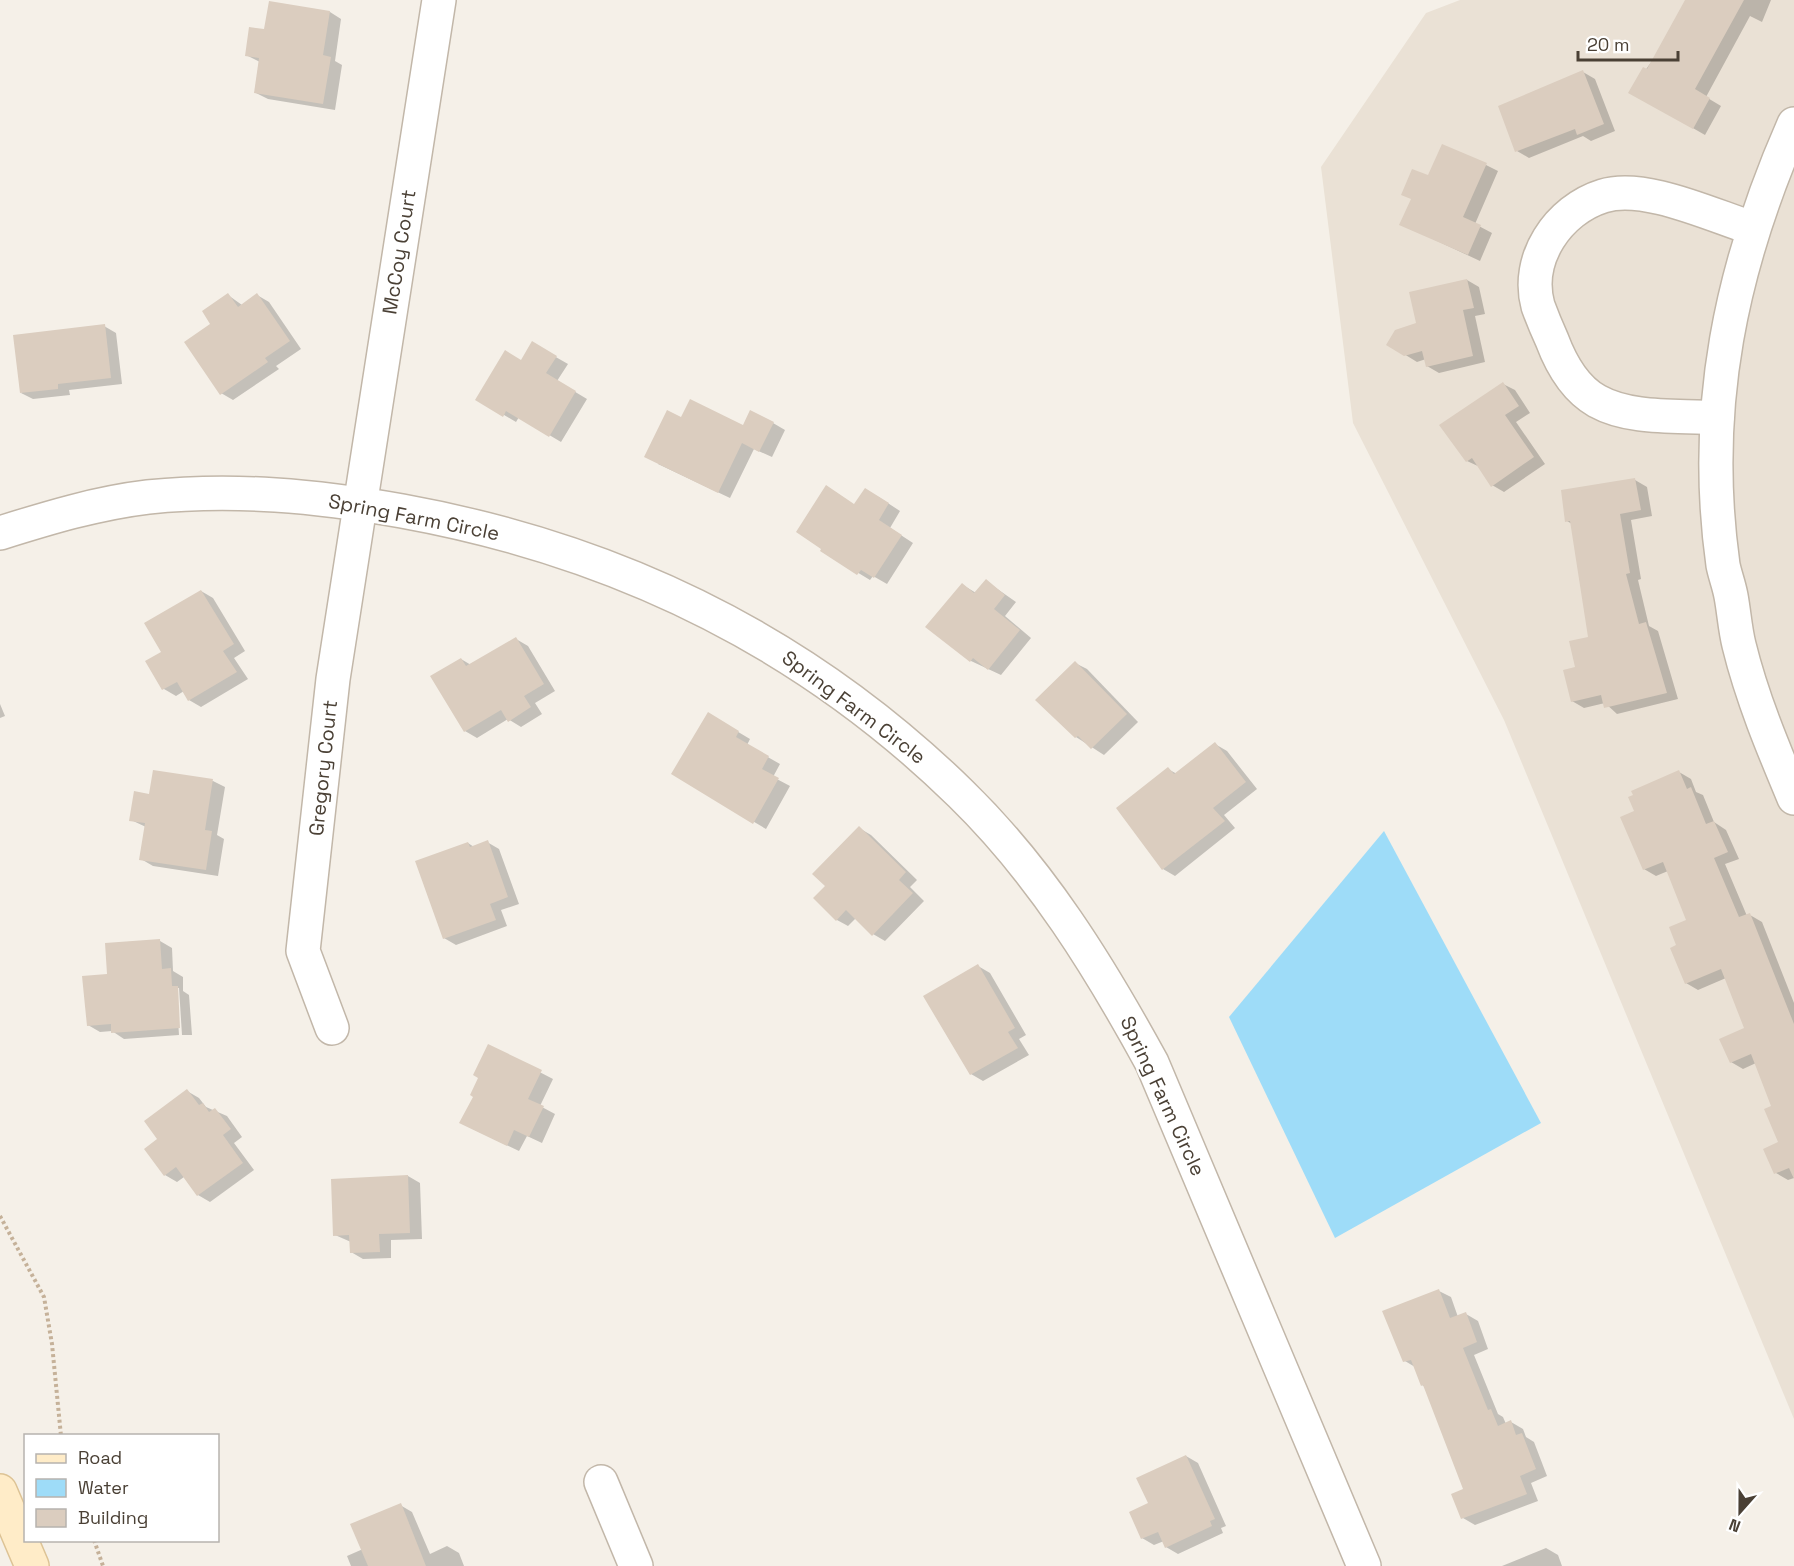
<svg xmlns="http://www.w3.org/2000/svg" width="1794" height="1566" font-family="'Space Grotesk',sans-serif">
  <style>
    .residential { fill: #eae1d5 }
    .water { fill: #9edcf8 }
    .shadow { fill: #0003 }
    .building { fill: #dbcdbf }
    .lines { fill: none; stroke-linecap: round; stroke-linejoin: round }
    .street-casing { stroke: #c2b7a9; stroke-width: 36 }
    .secondary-casing { stroke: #ddc395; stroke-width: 36 }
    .path { stroke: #c5b199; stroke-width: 4; stroke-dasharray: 3 3; stroke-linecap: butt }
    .street { stroke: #fff; stroke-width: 33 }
    .secondary { stroke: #ffecc8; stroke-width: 33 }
    .labels { text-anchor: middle; stroke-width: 4.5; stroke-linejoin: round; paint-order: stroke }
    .street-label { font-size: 20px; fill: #4a4035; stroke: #fff }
  </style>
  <rect width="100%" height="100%" fill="#f5f0e8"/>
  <path class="residential" d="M1460,0H1794V1419L1504,720L1353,423L1321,167L1426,13Z"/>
  <path class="water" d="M1384,831L1541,1123L1335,1238L1229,1017Z"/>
  <g class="shadow">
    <path d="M1695,0H1771L1762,22L1750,16L1706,97L1721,106L1705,135L1630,92Z"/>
    <path d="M330,12L341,19L335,61L342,65L335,110L268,99L256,93L260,62L246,55L265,31Z"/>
    <path d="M1583,72L1595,79L1615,131L1591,141L1583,136L1529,158L1517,151Z"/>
    <path d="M1486,165L1498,171L1475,224L1492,233L1480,261L1401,224L1429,177Z"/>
    <path d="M1467,280L1479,287L1485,314L1475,316L1485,362L1439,373L1427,366L1426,359L1417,362L1404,354Z"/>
    <path d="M228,295L242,305L257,295L269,302L301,349L276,366L279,369L233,400L221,393L212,324Z"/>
    <path d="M104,326L116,333L122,384L69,390L70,395L33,399L21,393Z"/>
    <path d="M533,344L568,364L557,381L587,399L561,442L519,417L516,422L477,399L522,362Z"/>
    <path d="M1503,384L1515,390L1530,413L1516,422L1545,464L1504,492L1492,485L1480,467L1467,461Z"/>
    <path d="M682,419L744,427L773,423L785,430L772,457L754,449L730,498L658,464Z"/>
    <path d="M1635,480L1647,487L1652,516L1631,520L1641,579L1638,580L1649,626L1658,631L1678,699L1617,714L1605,703L1584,708L1572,701L1577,668L1590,638L1572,524L1567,521Z"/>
    <path d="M877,496L900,511L890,528L913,543L887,584L873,576L870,580L822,551L855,505Z"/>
    <path d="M986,581L1016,602L1005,616L1031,638L1001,675L971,661L928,627L963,585L976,593Z"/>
    <path d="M201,591L213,598L245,651L234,658L248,679L201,707L189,700L184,691L176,696L164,689L147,662L163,652Z"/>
    <path d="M516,639L528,646L555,691L535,703L542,714L521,727L508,719L477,738L465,731L461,659L471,665Z"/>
    <path d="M1075,663L1087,669L1138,722L1104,755L1076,737Z"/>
    <path d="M0,704L5,716L0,718Z"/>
    <path d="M708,714L750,739L747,745L780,764L773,777L790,786L766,829L673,774Z"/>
    <path d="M1215,744L1227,751L1257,789L1224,815L1235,828L1175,876L1163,869L1168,769L1177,774Z"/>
    <path d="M1679,772L1691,779L1696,792L1703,795L1714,822L1726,830L1739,859L1725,864L1747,916L1750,915L1762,922L1794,1003V1178L1788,1180L1776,1173L1780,1143L1773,1107L1756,1063L1743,1069L1731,1062L1746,1029L1726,978L1698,990L1686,983L1678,946L1688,921L1668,871L1656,876L1644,869L1636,812Z"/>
    <path d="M213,781L225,787L217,835L224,839L218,876L153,866L141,859L146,827L131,820L150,796Z"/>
    <path d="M859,828L871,835L917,880L910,887L924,901L885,941L873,934L856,918L848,926L837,920L827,886Z"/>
    <path d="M487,842L499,849L519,904L501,910L507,926L456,945L444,938L468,843L474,847Z"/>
    <path d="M160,941L172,948L173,971L183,977V991L189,995L192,1035H182L179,988H176L179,1035L124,1039L112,1031L100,1032L88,1025L109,975Z"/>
    <path d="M978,966L990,973L1026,1035L1019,1039L1029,1055L983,1081L971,1074Z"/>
    <path d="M489,1046L553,1079L540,1106L555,1114L542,1143L527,1136L519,1151L473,1129L475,1097Z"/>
    <path d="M187,1091L199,1098L206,1107L227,1116L242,1137L234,1143L254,1170L210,1202L198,1195L184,1177L177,1182L165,1175L160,1140Z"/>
    <path d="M408,1176L420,1183L422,1239L391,1240V1258L363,1259L351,1252V1242L335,1235Z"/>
    <path d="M1439,1291L1451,1297L1458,1317L1466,1314L1478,1321L1488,1349L1474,1355L1498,1414L1503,1417L1506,1424L1511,1422L1523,1429L1526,1437L1534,1442L1547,1476L1531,1483L1538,1501L1475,1525L1463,1518L1465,1490L1425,1387L1422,1385L1415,1367L1405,1361Z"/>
    <path d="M1186,1456L1198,1463L1226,1526L1221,1528L1223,1533L1178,1554L1166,1547L1164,1541L1154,1545L1142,1538L1150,1504Z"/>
    <path d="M400,1505L412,1512L430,1554L447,1546L459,1553L464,1566H351L347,1556L363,1549Z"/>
    <path d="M1546,1548L1558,1555L1562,1566H1502Z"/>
  </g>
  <g class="building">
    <path d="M1685,0H1744L1695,89L1710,98L1693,129L1628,93L1643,67L1647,69Z"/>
    <path d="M269,1L330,11L323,55L331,57L323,104L254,93L259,58L245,56L249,27L264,29Z"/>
    <path d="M1583,70L1604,124L1577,135L1575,129L1515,152L1498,106Z"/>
    <path d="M1442,144L1487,163L1463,217L1481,225L1468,255L1399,225L1411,199L1401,195L1412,169L1428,175Z"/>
    <path d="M1467,279L1474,308L1463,310L1473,356L1426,367L1422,351L1404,356L1386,345L1395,330L1416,323L1409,292Z"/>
    <path d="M228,293L238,307L257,293L290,341L265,358L268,362L220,395L184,342L210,324L202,311Z"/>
    <path d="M105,324L111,378L58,384V389L20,393L13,335Z"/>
    <path d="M532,341L557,356L546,373L576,391L549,437L506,411L503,417L475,400L505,350L521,360Z"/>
    <path d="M1503,382L1519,406L1505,415L1534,457L1491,487L1472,458L1466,462L1439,425Z"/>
    <path d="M690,399L743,425L750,410L774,422L759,452L742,443L718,493L644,457L667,410L681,417Z"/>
    <path d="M1635,478L1641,510L1620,514L1630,573L1626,574L1639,624L1646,622L1667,693L1604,708L1601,695L1571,702L1563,670L1575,667L1569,641L1588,637L1570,521L1565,522L1561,490Z"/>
    <path d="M826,485L854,504L865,488L889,503L879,520L902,535L874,578L861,570L857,575L820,551L821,549L796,532Z"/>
    <path d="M986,579L1005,595L994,609L1020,630L988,670L973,658L970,662L925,627L962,583L974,593Z"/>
    <path d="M201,590L234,644L223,651L237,672L188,701L177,682L162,690L145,661L161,652L144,623Z"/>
    <path d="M516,637L544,684L524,696L531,707L508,722L501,710L464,732L430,676L461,658L466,666Z"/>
    <path d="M1075,661L1127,714L1091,749L1078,736L1075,738L1035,700Z"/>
    <path d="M708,712L739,731L736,737L769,756L762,769L779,778L753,824L671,774Z"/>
    <path d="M1215,742L1246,782L1213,808L1225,821L1162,870L1116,808L1168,767L1174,774Z"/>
    <path d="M153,770L213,779L205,830L212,831L206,870L139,860L145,823L129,821L134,791L149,794Z"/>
    <path d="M1679,770L1687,789L1691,787L1706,824L1714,821L1728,852L1714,858L1739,917L1750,913L1794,1024V1179L1789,1168L1774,1174L1763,1149L1778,1142L1764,1109L1771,1106L1751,1054L1730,1063L1719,1039L1744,1028L1721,969L1685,984L1670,948L1676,945L1669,927L1686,920L1663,862L1643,870L1620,817L1634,811L1628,797L1633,795L1631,791Z"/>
    <path d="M859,826L906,872L899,880L913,893L872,936L846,910L836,921L813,898L825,886L812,874Z"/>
    <path d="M488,840L508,897L490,904L496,920L443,939L415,861L468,842L470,847Z"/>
    <path d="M160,939L162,969L171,968L172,986H178L180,1028L111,1033V1024L87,1026L82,976L107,974L105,943Z"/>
    <path d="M978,964L1015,1028L1008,1032L1018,1048L970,1075L923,996Z"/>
    <path d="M488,1044L542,1070L528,1099L544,1106L529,1137L514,1130L507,1146L459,1123L473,1097L470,1095L478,1078L473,1075Z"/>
    <path d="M187,1089L199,1105L203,1103L209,1112L215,1108L231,1129L223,1135L243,1163L197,1196L176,1167L164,1176L144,1149L157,1139L144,1121Z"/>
    <path d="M408,1175L410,1233L379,1234L380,1252L350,1253L349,1235L333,1236L331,1179Z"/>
    <path d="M1439,1289L1450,1318L1466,1312L1477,1342L1463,1348L1488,1410L1491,1409L1498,1426L1511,1420L1516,1435L1522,1433L1536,1469L1520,1476L1527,1494L1461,1519L1451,1494L1463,1489L1423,1385L1421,1386L1411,1360L1403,1362L1382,1311Z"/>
    <path d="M1186,1455L1215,1519L1210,1521L1212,1526L1165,1548L1158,1532L1141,1539L1129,1512L1148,1503L1136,1478Z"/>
    <path d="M401,1503L426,1566H368L350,1524Z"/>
  </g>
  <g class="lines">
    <g class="street-casing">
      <g id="street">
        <path d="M1794,124C1731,267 1701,408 1723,565C1725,575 1729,585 1731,596C1734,612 1735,629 1739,645C1752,698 1773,748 1794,798"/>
        <path d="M1717,418C1679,415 1631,420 1597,401C1574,388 1561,364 1552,340C1547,329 1542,317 1538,306C1525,259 1558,210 1603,196C1644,183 1711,215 1752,228"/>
        <path d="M0,533C48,518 97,503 148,497C234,488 317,496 402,511C617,550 804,640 961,794C1041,872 1099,966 1152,1063L1364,1566"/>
        <path d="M332,1028L303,951L333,679L439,0"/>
        <path d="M601,1482L636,1566"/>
      </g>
    </g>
    <g class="secondary-casing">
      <path id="secondary" d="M0,1491L32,1566"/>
    </g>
    <g class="path">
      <path d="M0,1216L44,1297L52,1344L61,1436"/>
      <path d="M94,1540L103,1566"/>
    </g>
    <use href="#street" class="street"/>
    <use href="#secondary" class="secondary"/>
  </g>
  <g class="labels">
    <g class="street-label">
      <text transform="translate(399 252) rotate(-81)" y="7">McCoy Court</text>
      <text transform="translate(414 517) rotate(11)" y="7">Spring Farm Circle</text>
      <text transform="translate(854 707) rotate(37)" y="7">Spring Farm Circle</text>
      <text transform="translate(323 768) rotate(-84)" y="7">Gregory Court</text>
      <text transform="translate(1163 1096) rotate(65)" y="7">Spring Farm Circle</text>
    </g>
  </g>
  <rect x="24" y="1434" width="195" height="108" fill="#ffffff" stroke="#b7b3ae" stroke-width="1.5"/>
  <rect x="36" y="1454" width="30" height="9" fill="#ffecc8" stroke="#b7b3ae" stroke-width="1.5"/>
  <text x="78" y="1464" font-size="18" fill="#4a4035">Road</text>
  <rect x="36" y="1479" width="30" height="18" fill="#9edcf8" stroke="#b7b3ae" stroke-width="1.5"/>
  <text x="78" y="1494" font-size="18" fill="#4a4035">Water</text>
  <rect x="36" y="1509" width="30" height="18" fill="#dbcdbf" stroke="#b7b3ae" stroke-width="1.5"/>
  <text x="78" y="1524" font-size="18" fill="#4a4035">Building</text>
  <g transform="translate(1740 1512) rotate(201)" stroke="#ffffff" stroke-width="4.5" paint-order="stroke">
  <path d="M0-4.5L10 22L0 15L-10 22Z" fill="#4a4035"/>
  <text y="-9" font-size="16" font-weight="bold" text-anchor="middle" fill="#4a4035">N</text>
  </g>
  <path d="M1578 51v9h100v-9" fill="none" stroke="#4a4035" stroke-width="3"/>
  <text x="1587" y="51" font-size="18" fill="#4a4035" stroke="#ffffff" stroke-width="4.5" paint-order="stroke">20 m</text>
</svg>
